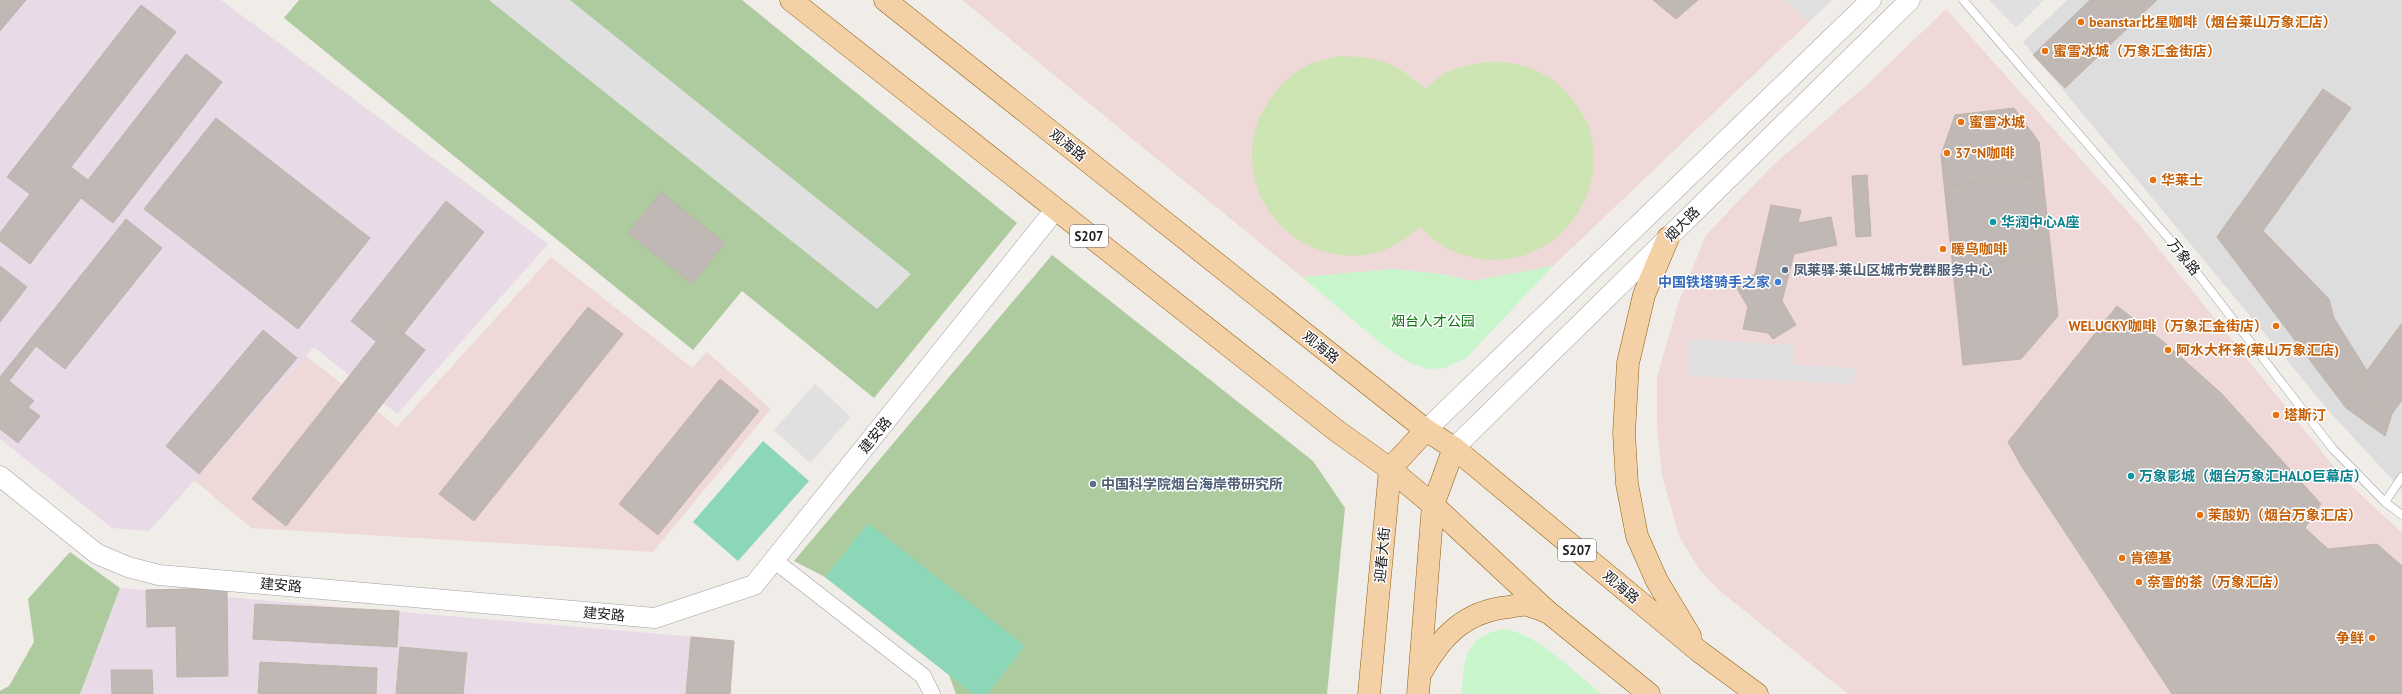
<svg xmlns="http://www.w3.org/2000/svg" width="2402" height="694" font-family="'PT Sans','Noto Sans SC',sans-serif">
  <style>
    .residential { fill: #dedddd }
    .commercial { fill: #efd8d8 }
    .industrial { fill: #e8dae6 }
    .grass { fill: #cde5b2 }
    .forest { fill: #aecb9f }
    .park { fill: #c8f5cb }
    .pitch { fill: #8cd7b8 }
    .parking { fill: #e0e0e0 }
    .building { fill: #c0b8b4; stroke: #c0b3ab }
    .lines { fill: none; stroke-linecap: round; stroke-linejoin: round }
    .service-casing { stroke: #a1a1a1; stroke-width: 9 }
    .minor-casing { stroke: #a1a1a1; stroke-width: 17 }
    .tertiary-casing { stroke: #a1a1a1; stroke-width: 21 }
    .primary-casing { stroke: #8f5f0d; stroke-width: 23 }
    .service { stroke: #fff; stroke-width: 8 }
    .minor { stroke: #fff; stroke-width: 16 }
    .tertiary { stroke: #fff; stroke-width: 20 }
    .primary { stroke: #f4d0a7; stroke-width: 22 }
    .food-dot { fill: #e8710a; stroke: #fff; stroke-width: 1.5 }
    .culture-dot { fill: #0f9aa8; stroke: #fff; stroke-width: 1.5 }
    .service-dot { fill: #5c6f8a; stroke: #fff; stroke-width: 1.5 }
    .shop-dot { fill: #3f7fe0; stroke: #fff; stroke-width: 1.5 }
    .labels { text-anchor: middle; stroke-width: 3; stroke-linejoin: round; paint-order: stroke }
    .shield { fill: #fff; stroke: #636363; stroke-width: 1 }
    .shield-label { font-size: 13px; font-weight: bold; fill: #202020 }
    .food-label { font-size: 14px; font-weight: bold; fill: #c56008; stroke: #fff; text-anchor: start }
    .street-label { font-size: 14px; fill: #202020; stroke: #fff }
    .culture-label { font-size: 14px; font-weight: bold; fill: #0d838f; stroke: #fff; text-anchor: start }
    .service-label { font-size: 14px; font-weight: bold; fill: #4e5e75; stroke: #fff; text-anchor: start }
    .shop-label { font-size: 14px; font-weight: bold; fill: #366cbe; stroke: #fff; text-anchor: end }
    .park-label { font-size: 14px; fill: #15761a; stroke: #fff }
  </style>
  <rect width="100%" height="100%" fill="#f0ece7"/>
  <path class="residential" d="M2067,0H2402V490L2328,410L2023,42Z"/>
  <g class="commercial">
    <path d="M962,0H1832L1553,266L1473,281L1441,274L1394,269L1302,277Z"/>
    <path d="M1946,9L2137,222L2343,478L2402,533V694H1848L1720,591L1699,569L1679,536L1662,475L1657,427V377L1678,304L1706,235L1773,165L1869,83Z"/>
    <path d="M551,257L692,368L707,352L771,409L653,552L251,528L194,480L306,356L397,427Z"/>
  </g>
  <g class="industrial">
    <path d="M0,0H221L548,244L397,414L314,347L149,531L112,528L0,439Z"/>
    <path d="M120,588L732,640L727,694H80Z"/>
  </g>
  <path class="grass" d="M1338,56C1381,57 1392,61 1425,88C1433,83 1441,74 1450,71C1498,51 1552,64 1579,109C1582,114 1586,119 1588,124C1609,185 1570,251 1506,259C1473,263 1442,251 1420,227C1409,237 1394,247 1379,252C1318,269 1255,224 1252,161C1251,139 1256,119 1269,101C1278,87 1290,74 1306,66C1315,61 1327,59 1338,56Z"/>
  <g class="forest">
    <path d="M299,0H742L1017,223L874,398L742,291L693,350L284,18Z"/>
    <path d="M1052,255L1313,461L1345,508L1327,694H956L949,675L825,577L794,561Z"/>
    <path d="M70,552L120,588L80,694H0V691L9,686L34,642L28,599Z"/>
  </g>
  <g class="park">
    <path d="M1553,266L1466,358L1445,368L1428,369L1408,362L1384,346L1302,277L1394,269L1441,274L1473,281Z"/>
    <path d="M1503,629C1537,633 1575,673 1602,694H1462C1464,659 1464,637 1503,629Z"/>
  </g>
  <g class="pitch">
    <path d="M763,441L809,481L738,561L693,522Z"/>
    <path d="M868,523L1025,646L987,694H973L825,577Z"/>
  </g>
  <g class="parking">
    <path d="M489,0H570L911,274L877,309Z"/>
    <path d="M1784,0H1832L1808,22Z"/>
    <path d="M1989,0H2044L2016,28Z"/>
    <path d="M1689,339L1793,345V365L1855,368L1854,384L1687,376Z"/>
    <path d="M815,384L851,417L810,463L774,430Z"/>
  </g>
  <g class="building">
    <path d="M0,0H26L0,31Z"/>
    <path d="M1653,0H1698L1676,19Z"/>
    <path d="M2090,0H2157L2065,88L2033,55Z"/>
    <path d="M141,5L176,32L71,167L88,180L186,54L222,82L113,223L81,198L30,264L0,241V233L30,194L7,177Z"/>
    <path d="M2323,89L2351,108L2245,256L2217,237Z"/>
    <path d="M2014,108L2039,142L2058,316L2021,359L1963,365L1941,155L1955,115Z"/>
    <path d="M216,118L370,238L298,329L144,209Z"/>
    <path d="M1867,175L1871,236L1856,237L1852,176Z"/>
    <path d="M2032,176L2041,258L1954,268L1945,186Z"/>
    <path d="M661,192L725,243L692,284L628,233Z"/>
    <path d="M446,201L484,232L389,352L351,321Z"/>
    <path d="M1771,205L1801,210L1798,223L1831,217L1837,245L1794,254L1782,301L1796,325L1773,339L1768,333L1743,329L1748,307L1736,287L1755,274Z"/>
    <path d="M2239,206L2329,299L2334,318L2367,371L2355,387L2392,414L2385,436L2346,408L2217,237Z"/>
    <path d="M126,219L162,248L65,369L36,346L9,381L34,401L28,407L40,416L18,443L0,429V377Z"/>
    <path d="M0,266L27,287L0,322Z"/>
    <path d="M2117,306L2165,343L2222,394L2321,504L2305,528L2328,549L2377,544L2402,566V694H2172L2022,467L2008,442Z"/>
    <path d="M588,307L623,334L474,521L439,494Z"/>
    <path d="M391,323L425,350L286,526L252,499Z"/>
    <path d="M2402,323V400L2392,414L2355,387Z"/>
    <path d="M263,330L297,358L199,474L166,446Z"/>
    <path d="M720,379L759,411L658,535L619,504Z"/>
    <path d="M227,588L228,676L177,677L176,626L147,627L146,590Z"/>
    <path d="M255,604L399,611L397,647L253,639Z"/>
    <path d="M691,637L734,641L730,694H686Z"/>
    <path d="M400,647L467,653L463,694H396Z"/>
    <path d="M260,662L377,668L376,694H258Z"/>
    <path d="M111,670H152L153,694H112Z"/>
  </g>
  <g class="lines">
    <g class="service-casing">
      <g id="service">
        <path d="M1963,0L2184,256L2333,449L2385,502L2402,515"/>
        <path d="M2385,502L2402,477"/>
      </g>
    </g>
    <g class="minor-casing">
      <path id="minor" d="M775,561L923,676L932,694"/>
    </g>
    <g class="tertiary-casing">
      <g id="tertiary">
        <path d="M1426,430L1871,0"/>
        <path d="M1454,448L1910,0"/>
        <path d="M0,476L97,554L128,567L159,575L655,618L754,585L1055,210"/>
      </g>
    </g>
    <g class="primary-casing">
      <g id="primary">
        <path d="M791,0L1337,431L1390,469L1433,505L1548,612L1649,694"/>
        <path d="M885,0L1426,430L1454,448L1700,652L1757,694"/>
        <path d="M1668,238L1644,295L1628,363L1624,433L1627,484L1637,536L1657,581L1690,636"/>
        <path d="M1422,671C1442,635 1466,611 1509,607C1514,606 1522,604 1527,605C1534,606 1541,610 1547,612"/>
        <path d="M1369,694L1390,469L1426,430"/>
        <path d="M1418,694L1433,505L1454,448"/>
      </g>
    </g>
    <use href="#service" class="service"/>
    <use href="#minor" class="minor"/>
    <use href="#tertiary" class="tertiary"/>
    <use href="#primary" class="primary"/>
  </g>
  <g class="food-dot">
    <circle cx="2081" cy="22" r="4"/>
    <circle cx="2045" cy="51" r="4"/>
    <circle cx="1961" cy="122" r="4"/>
    <circle cx="1947" cy="153" r="4"/>
    <circle cx="2153" cy="180" r="4"/>
    <circle cx="1943" cy="249" r="4"/>
    <circle cx="2276" cy="326" r="4"/>
    <circle cx="2168" cy="350" r="4"/>
    <circle cx="2276" cy="415" r="4"/>
    <circle cx="2200" cy="515" r="4"/>
    <circle cx="2122" cy="558" r="4"/>
    <circle cx="2139" cy="582" r="4"/>
    <circle cx="2372" cy="638" r="4"/>
  </g>
  <g class="culture-dot">
    <circle cx="1993" cy="222" r="4"/>
    <circle cx="2131" cy="476" r="4"/>
  </g>
  <g class="service-dot">
    <circle cx="1785" cy="270" r="4"/>
    <circle cx="1093" cy="484" r="4"/>
  </g>
  <circle class="shop-dot" cx="1778" cy="282" r="4"/>
  <g class="labels">
    <g class="shield">
      <rect x="1070" y="225" width="38" height="22" rx="3"/>
      <rect x="1558" y="539" width="38" height="22" rx="3"/>
    </g>
    <g class="shield-label">
      <text x="1089" y="241">S207</text>
      <text x="1577" y="555">S207</text>
    </g>
    <g class="food-label">
      <text x="2089" y="27">beanstar比星咖啡（烟台莱山万象汇店）</text>
      <text x="2053" y="56">蜜雪冰城（万象汇金街店）</text>
      <text x="1969" y="127">蜜雪冰城</text>
      <text x="1955" y="158">37°N咖啡</text>
      <text x="2161" y="185">华莱士</text>
      <text x="1951" y="254">暖鸟咖啡</text>
      <text x="2268" y="331" text-anchor="end">WELUCKY咖啡（万象汇金街店）</text>
      <text x="2176" y="355">阿水大杯茶(莱山万象汇店)</text>
      <text x="2284" y="420">塔斯汀</text>
      <text x="2208" y="520">茉酸奶（烟台万象汇店）</text>
      <text x="2130" y="563">肯德基</text>
      <text x="2147" y="587">奈雪的茶（万象汇店）</text>
      <text x="2364" y="643" text-anchor="end">争鲜</text>
    </g>
    <g class="street-label">
      <text transform="translate(1068 145) rotate(39)" y="5">观海路</text>
      <text transform="translate(1682 224) rotate(-45)" y="5">烟大路</text>
      <text transform="translate(2184 257) rotate(51)" y="5">万象路</text>
      <text transform="translate(1321 347) rotate(39)" y="5">观海路</text>
      <text transform="translate(875 435) rotate(-51)" y="5">建安路</text>
      <text transform="translate(1382 555) rotate(-85)" y="5">迎春大街</text>
      <text transform="translate(281 585) rotate(5)" y="5">建安路</text>
      <text transform="translate(1621 587) rotate(40)" y="5">观海路</text>
      <text transform="translate(604 614) rotate(5)" y="5">建安路</text>
    </g>
    <g class="culture-label">
      <text x="2001" y="227">华润中心A座</text>
      <text x="2139" y="481">万象影城（烟台万象汇HALO巨幕店）</text>
    </g>
    <g class="service-label">
      <text x="1793" y="275">凤莱驿·莱山区城市党群服务中心</text>
      <text x="1101" y="489">中国科学院烟台海岸带研究所</text>
    </g>
    <g class="shop-label">
      <text x="1770" y="287">中国铁塔骑手之家</text>
    </g>
    <g class="park-label">
      <text x="1433" y="326">烟台人才公园</text>
    </g>
  </g>
</svg>
